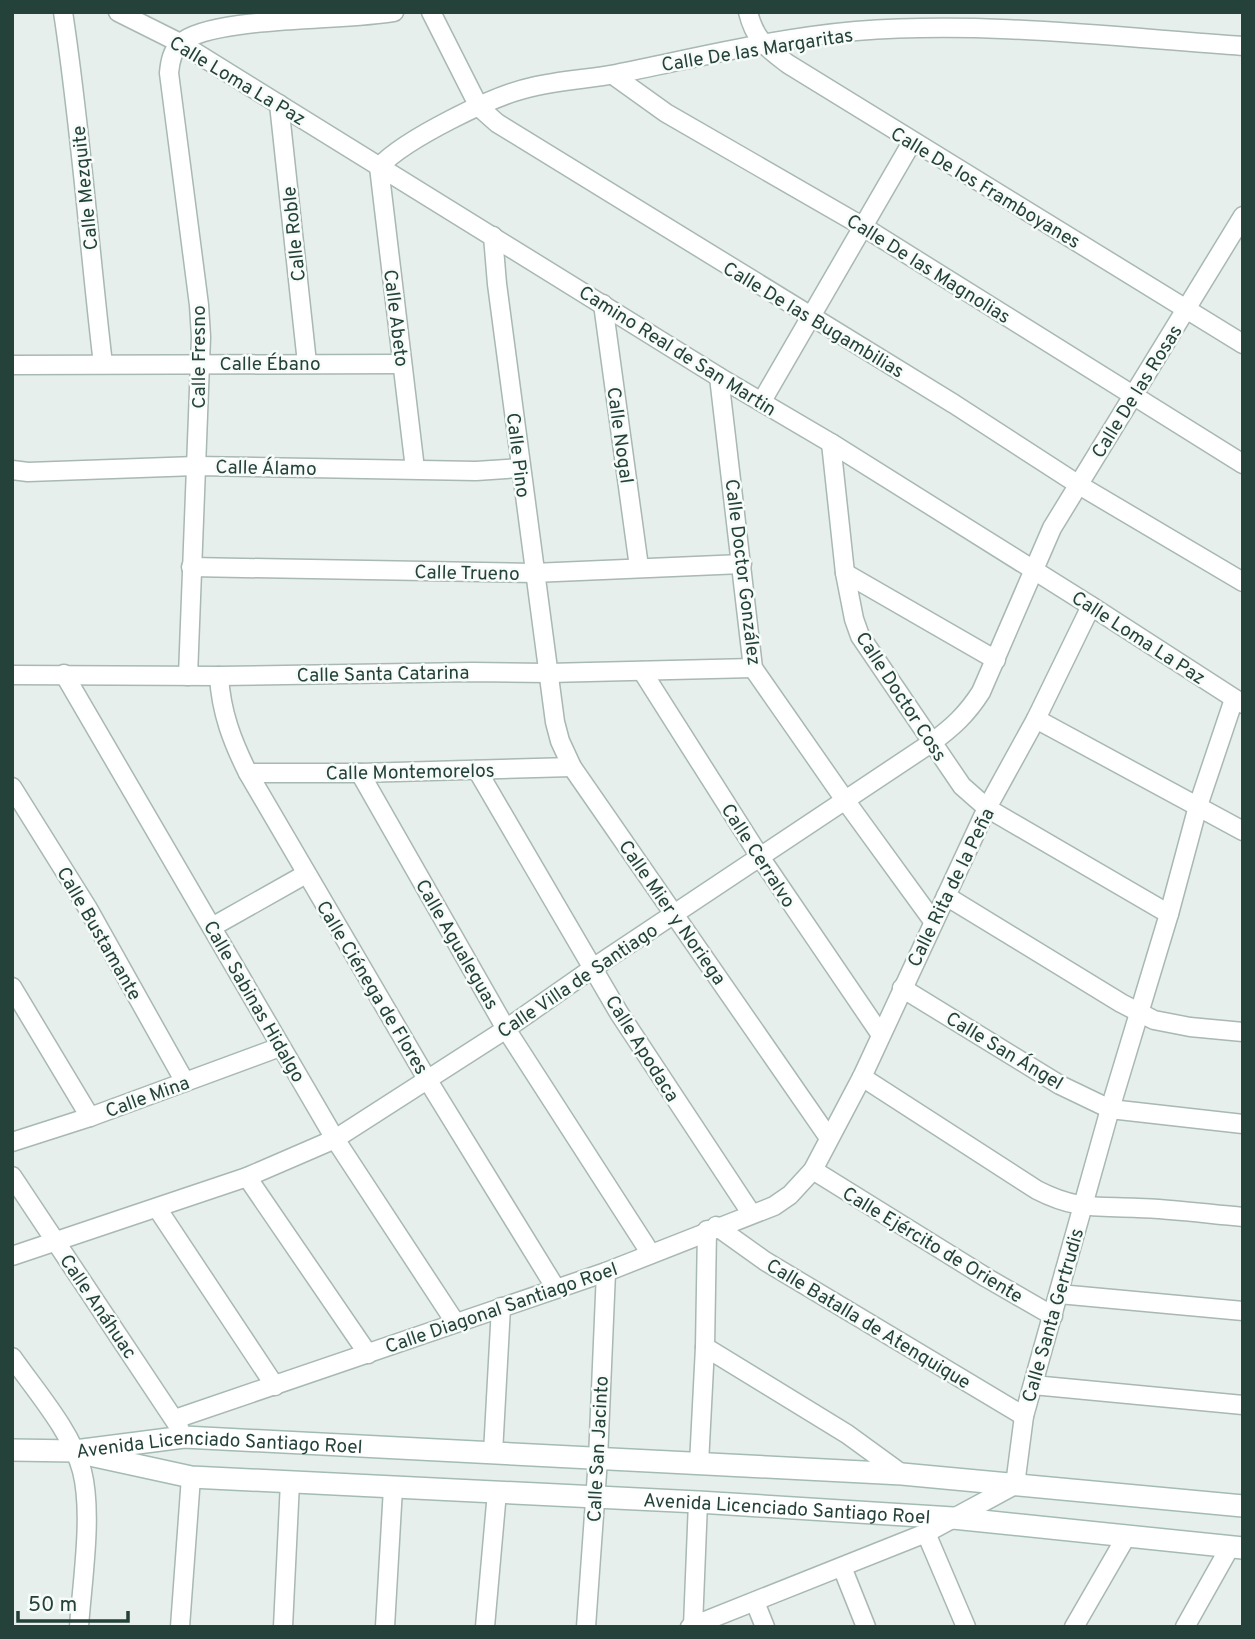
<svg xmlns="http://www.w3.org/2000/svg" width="1255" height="1639" font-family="Overpass,sans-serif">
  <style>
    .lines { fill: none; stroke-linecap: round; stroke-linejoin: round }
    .street-casing { stroke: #a8b8b2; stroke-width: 21 }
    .secondary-casing { stroke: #a4bbb3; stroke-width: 24 }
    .street { stroke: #fff; stroke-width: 18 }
    .secondary { stroke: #fff; stroke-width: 21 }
    .labels { text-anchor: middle; stroke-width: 5; stroke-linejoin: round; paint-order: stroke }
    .street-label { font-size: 19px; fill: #24423a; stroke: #f7fbf9 }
  </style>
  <rect width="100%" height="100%" fill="#e6efeb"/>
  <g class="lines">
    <g class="street-casing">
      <g id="street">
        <path d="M63,12C81,129 89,247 103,364"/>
        <path d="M118,12L180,43L719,377L831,443L1091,606L1243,704"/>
        <path d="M431,12L479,107L497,123L954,404L1079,485L1243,582"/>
        <path d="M748,12C755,40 766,47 788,64L1243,344"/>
        <path d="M613,75L666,113L862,226L1243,464"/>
        <path d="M279,104L307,363"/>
        <path d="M493,236L497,284L555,722L560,741L572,767L829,1138"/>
        <path d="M603,304L639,567"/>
        <path d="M12,365L402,364"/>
        <path d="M719,377L753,668L845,800L933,921"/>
        <path d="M762,401L912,142"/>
        <path d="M831,443L845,573L854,619L860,636L962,786L987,808L1169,914"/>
        <path d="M415,469L379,167C405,139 494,95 532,87C560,80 589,79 616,74C696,58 775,38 856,31C985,21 1114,37 1243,46"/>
        <path d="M12,470L28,472L196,466L476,471L520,468"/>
        <path d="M191,567L533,573L742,564"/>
        <path d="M845,573L996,660"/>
        <path d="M642,671L760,857L881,1035"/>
        <path d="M64,674L335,1139L455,1322"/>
        <path d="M12,675L219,676L472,672L548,673L753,668"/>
        <path d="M188,676L201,337L199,305L169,73C170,62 172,50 181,43C211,16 348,21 394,12"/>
        <path d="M219,676C221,712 232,741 248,773L427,1079L555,1287"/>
        <path d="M1036,719L1243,831"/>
        <path d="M477,770L619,1013L751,1213"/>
        <path d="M248,773H360L572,767"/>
        <path d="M360,773L506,1029L651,1254"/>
        <path d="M12,787L87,907L185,1082"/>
        <path d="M946,896L1121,1003L1154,1020L1190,1027L1243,1032"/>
        <path d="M212,927L306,874"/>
        <path d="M12,987L90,1117"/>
        <path d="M902,988L1060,1085L1110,1109L1243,1124"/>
        <path d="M862,1077L1037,1190C1076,1210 1096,1206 1138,1208C1173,1209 1208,1214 1243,1217"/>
        <path d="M12,1142L90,1117L280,1047"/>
        <path d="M813,1170L987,1278L1053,1316"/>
        <path d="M12,1176L179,1427"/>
        <path d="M247,1177L368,1354"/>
        <path d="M157,1208L275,1386"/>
        <path d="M716,1226L765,1261L1024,1416"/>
        <path d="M12,1256L247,1177L335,1139L506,1029L593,968L931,743C952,728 967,714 981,692L1052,528L1243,216"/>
        <path d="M1059,1294L1243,1311"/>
        <path d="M705,1347L847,1434L902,1474"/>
        <path d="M12,1357C35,1390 72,1432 82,1471C93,1514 82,1582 79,1627"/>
        <path d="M1033,1385L1243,1405"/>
        <path d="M175,1419L606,1272L774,1206L790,1195L813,1170L862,1077L987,808L1036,719L1091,606"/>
        <path d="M493,1453L501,1307"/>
        <path d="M699,1464L705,1347L707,1230"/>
        <path d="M926,1533L966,1627"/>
        <path d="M842,1567L866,1627"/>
        <path d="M755,1602L765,1627"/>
        <path d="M693,1626L698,1502"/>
        <path d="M180,1627L191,1477"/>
        <path d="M283,1627L290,1482"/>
        <path d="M385,1627L393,1488"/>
        <path d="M485,1627L497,1492"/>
        <path d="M586,1627L598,1459L606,1272"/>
        <path d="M690,1627L926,1533L1015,1485L1024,1416L1110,1109L1169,914L1198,806L1234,699"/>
        <path d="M1074,1627L1126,1537"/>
        <path d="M1185,1627L1230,1547"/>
      </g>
    </g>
    <g class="secondary-casing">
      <g id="secondary">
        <path id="s1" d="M12,1450L75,1451L184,1437L902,1474L1243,1506"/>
        <path id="s2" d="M90,1455L191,1477L698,1502L953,1518L1243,1548"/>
      </g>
    </g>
    <use href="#street" class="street"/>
    <use href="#secondary" class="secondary"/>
  </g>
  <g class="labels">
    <g class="street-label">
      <text transform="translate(757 49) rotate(-9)" y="7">Calle De las Margaritas</text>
      <text transform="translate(238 80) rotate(31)" y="7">Calle Loma La Paz</text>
      <text transform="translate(986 187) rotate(31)" y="7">Calle De los Framboyanes</text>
      <text transform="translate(84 188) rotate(-96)" y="7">Calle Mezquite</text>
      <text transform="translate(293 234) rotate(-96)" y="7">Calle Roble</text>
      <text transform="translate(929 268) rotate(32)" y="7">Calle De las Magnolias</text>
      <text transform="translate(397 318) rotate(83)" y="7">Calle Abeto</text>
      <text transform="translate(814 319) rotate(31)" y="7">Calle De las Bugambilias</text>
      <text transform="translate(678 350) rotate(32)" y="7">Camino Real de San Martin</text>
      <text transform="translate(198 357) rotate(-90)" y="7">Calle Fresno</text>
      <text x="270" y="370">Calle Ébano</text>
      <text transform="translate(1136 391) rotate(-58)" y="7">Calle De las Rosas</text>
      <text transform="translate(621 435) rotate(82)" y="7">Calle Nogal</text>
      <text transform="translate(519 455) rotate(83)" y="7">Calle Pino</text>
      <text transform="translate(266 467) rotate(1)" y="7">Calle Álamo</text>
      <text transform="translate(467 572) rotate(1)" y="7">Calle Trueno</text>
      <text transform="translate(744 572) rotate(83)" y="7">Calle Doctor González</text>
      <text transform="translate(1139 637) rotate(33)" y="7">Calle Loma La Paz</text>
      <text transform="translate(383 673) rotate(-1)" y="7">Calle Santa Catarina</text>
      <text transform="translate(902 696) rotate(57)" y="7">Calle Doctor Coss</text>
      <text transform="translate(410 771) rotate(-1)" y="7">Calle Montemorelos</text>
      <text transform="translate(759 855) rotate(57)" y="7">Calle Cerralvo</text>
      <text transform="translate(950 887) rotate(-64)" y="7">Calle Rita de la Peña</text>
      <text transform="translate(673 912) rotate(55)" y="7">Calle Mier y Noriega</text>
      <text transform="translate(100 933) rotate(60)" y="7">Calle Bustamante</text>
      <text transform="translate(458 944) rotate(60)" y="7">Calle Agualeguas</text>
      <text transform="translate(577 980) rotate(-34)" y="7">Calle Villa de Santiago</text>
      <text transform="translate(373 987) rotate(59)" y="7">Calle Ciénega de Flores</text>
      <text transform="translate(255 1001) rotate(60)" y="7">Calle Sabinas Hidalgo</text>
      <text transform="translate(643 1048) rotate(58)" y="7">Calle Apodaca</text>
      <text transform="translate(1005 1050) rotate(31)" y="7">Calle San Ángel</text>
      <text transform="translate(147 1096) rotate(-20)" y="7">Calle Mina</text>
      <text transform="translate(933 1244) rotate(31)" y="7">Calle Ejército de Oriente</text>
      <text transform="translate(99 1306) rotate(56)" y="7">Calle Anáhuac</text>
      <text transform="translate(501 1307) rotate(-19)" y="7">Calle Diagonal Santiago Roel</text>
      <text transform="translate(1052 1315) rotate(-74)" y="7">Calle Santa Gertrudis</text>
      <text transform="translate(869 1323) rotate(31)" y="7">Calle Batalla de Atenquique</text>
      <text transform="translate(597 1449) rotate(-87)" y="7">Calle San Jacinto</text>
      <text dy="7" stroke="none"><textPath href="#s1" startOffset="208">Avenida Licenciado Santiago Roel</textPath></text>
      <text dy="7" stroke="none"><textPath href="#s2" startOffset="700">Avenida Licenciado Santiago Roel</textPath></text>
    </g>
  </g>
  <rect width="1255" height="1639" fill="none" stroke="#24423a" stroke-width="28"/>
  <path d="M18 1611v10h110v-10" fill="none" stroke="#24423a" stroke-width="3.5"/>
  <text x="28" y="1611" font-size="21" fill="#24423a" stroke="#f7fbf9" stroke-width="5" paint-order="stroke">50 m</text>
</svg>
